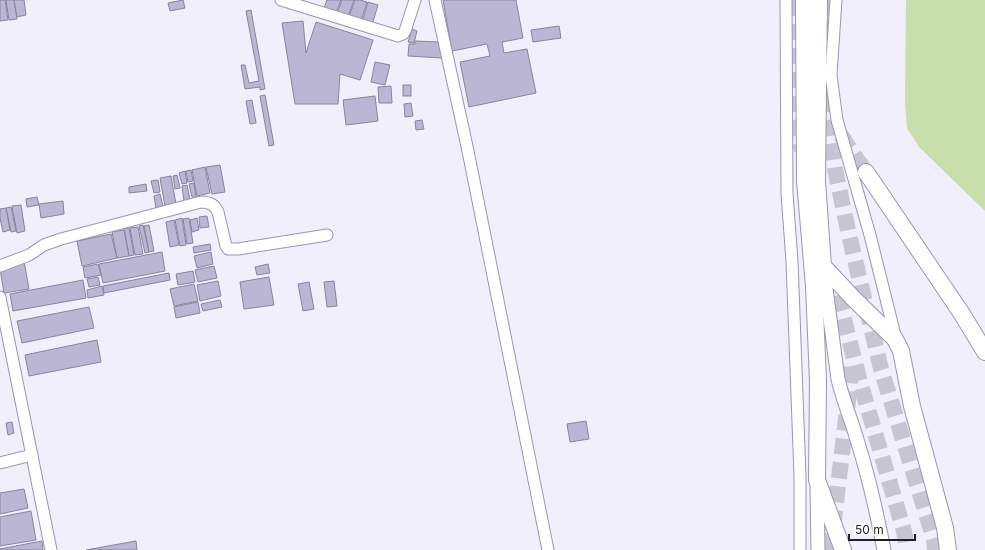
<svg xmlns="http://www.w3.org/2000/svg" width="985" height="550" font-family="Inter,sans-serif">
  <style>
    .grass { fill: #c8deac }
    .building { fill: #bbb6d4; stroke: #88839f }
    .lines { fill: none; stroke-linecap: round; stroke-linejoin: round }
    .highway-tunnel { stroke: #c7c5d2; stroke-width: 16; stroke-dasharray: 16 8; stroke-linecap: butt }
    .minor-casing { stroke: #9a95b2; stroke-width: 13 }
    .major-casing { stroke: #9a95b2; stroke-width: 15 }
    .highway-casing { stroke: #9a95b2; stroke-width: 18 }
    .minor { stroke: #fff; stroke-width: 11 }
    .major { stroke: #fff; stroke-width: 13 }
    .highway { stroke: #fff; stroke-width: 16 }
  </style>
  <rect width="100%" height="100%" fill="#f1effc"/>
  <path class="grass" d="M906,0H985V211L919,147L907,128L905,103Z"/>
  <g class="building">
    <path d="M0,0H5L8,20L0,21Z"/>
    <path d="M6,0H14L17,19L9,20Z"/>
    <path d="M14,0H24L26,15L17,17Z"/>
    <path d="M183,0L185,8L170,11L168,3Z"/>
    <path d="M327,0H341L336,13L324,8Z"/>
    <path d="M342,0H354L348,17L337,14Z"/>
    <path d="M355,0H360L367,2L361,21L349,17Z"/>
    <path d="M443,0H516L523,38L502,42L504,53L527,49L536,93L469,107L460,62L490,56L487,44L452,51Z"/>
    <path d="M368,2L378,5L372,25L362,22Z"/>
    <path d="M251,10L265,89L260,90V87L245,89L241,65H245L249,83L259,81L246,11Z"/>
    <path d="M303,21L306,53L316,22L373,40L360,80L340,74L338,104H295L282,23Z"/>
    <path d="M559,26L561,38L533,42L531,30Z"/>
    <path d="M412,29L417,31L414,43L408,42Z"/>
    <path d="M415,41L439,42V46L442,58L408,56L409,44H415Z"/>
    <path d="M375,62L390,65L385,85L371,82Z"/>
    <rect x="403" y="85" width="8" height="11"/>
    <path d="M391,86L392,103H379L378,87Z"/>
    <path d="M265,95L274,145L269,146L260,96Z"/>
    <path d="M375,96L378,121L346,125L343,100Z"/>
    <path d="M252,100L256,123L250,124L246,101Z"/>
    <path d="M411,103L413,116L405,117L404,104Z"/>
    <path d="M422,120L424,129L416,130L415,121Z"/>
    <path d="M220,165L225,192L212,194L206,167Z"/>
    <path d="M205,167L210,193L197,196L192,170Z"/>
    <path d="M191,170L193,181L188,182L186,171Z"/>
    <path d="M185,171L187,183L182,184L179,173Z"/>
    <path d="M177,175L180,188L175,189L173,176Z"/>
    <path d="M171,176L176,204L165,206L160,178Z"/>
    <path d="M158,180L160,192L154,193L151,181Z"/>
    <path d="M194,183L196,197H192L189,184Z"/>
    <path d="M146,184L147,191L129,193V187Z"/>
    <path d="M187,185L190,200L184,201L182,186Z"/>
    <path d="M160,194L163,206L156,208L154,196Z"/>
    <path d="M37,197L39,205L27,207L26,199Z"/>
    <path d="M63,201L64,214L41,218L39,204Z"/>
    <path d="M21,205L25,231L17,233L12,206Z"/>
    <path d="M11,207L16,231L11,232L6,208Z"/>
    <path d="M6,208L10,230L3,232L0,218V209Z"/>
    <path d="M207,216L209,227L200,228L199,217Z"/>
    <path d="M182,218L186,245L180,246L175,220Z"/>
    <path d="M189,218L193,243L187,244L183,219Z"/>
    <path d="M197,218L199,230L192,232L190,220Z"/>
    <path d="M174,220L179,245L170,247L166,222Z"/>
    <path d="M143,225L149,252L145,253L139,226Z"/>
    <path d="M149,225L154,251L149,252L144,226Z"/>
    <path d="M138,227L143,254L135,255L130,228Z"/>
    <path d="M124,228H129L134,255L129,256Z"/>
    <path d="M124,230L129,256L117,258L112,232Z"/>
    <path d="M111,234L117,258L82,266L77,241Z"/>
    <path d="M210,244L211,250L194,253L193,247Z"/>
    <path d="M162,252L165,271L103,283L99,264Z"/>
    <path d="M211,252L213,264L197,268L194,256Z"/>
    <path d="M24,261L29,289L4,293L0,268Z"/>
    <path d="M98,264L101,275L85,278L83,267Z"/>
    <path d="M268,264L270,273L257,275L255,267Z"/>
    <path d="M214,266L217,278L198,282L195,270Z"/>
    <path d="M193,271L195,282L178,285L176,274Z"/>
    <path d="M169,273L170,280L104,293L103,286Z"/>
    <path d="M98,277L100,285L89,287L87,279Z"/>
    <path d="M269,277L274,305L244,309L240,282Z"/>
    <path d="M83,280L86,298L13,311L10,294Z"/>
    <path d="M218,281L221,296L200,301L197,285Z"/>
    <path d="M334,281L337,306L327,307L324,282Z"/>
    <path d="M309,282L314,309L303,311L298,284Z"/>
    <path d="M194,284L198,301L174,306L170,289Z"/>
    <path d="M102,286L104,295L88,298L87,290Z"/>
    <path d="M220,300L222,307L203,311L201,304Z"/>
    <path d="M198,302L200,313L176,318L174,307Z"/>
    <path d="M89,307L94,328L22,343L17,321Z"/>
    <path d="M97,340L101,362L29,376L25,355Z"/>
    <path d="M586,421L589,439L570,442L567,424Z"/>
    <path d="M12,422L14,433L8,435L6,423Z"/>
    <path d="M24,489L28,508L0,514V493Z"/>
    <path d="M31,511L36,540L0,546V517Z"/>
    <path d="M42,541L43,550H0V549Z"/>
    <path d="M136,541L137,550H86Z"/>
  </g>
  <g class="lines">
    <g class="highway-tunnel">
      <path d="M795,0L793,116L802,150"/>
      <path d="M828,0L827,113L835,169L849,235L881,369L934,539L935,550"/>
      <path d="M841,135L851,151L866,172"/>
      <path d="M832,272L860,382L904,531L907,550"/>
      <path d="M832,550V537L852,367"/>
    </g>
    <g class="minor-casing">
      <g id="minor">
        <path d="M281,0L398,36L403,34L405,31L415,0"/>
        <path d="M435,0L468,151L548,550"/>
        <path d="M786,0L787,194L792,261L800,476V550"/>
        <path d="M836,0L831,75L837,120L870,235L896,339"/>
        <path d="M0,266L29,255L44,245L61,239L201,202C208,202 215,204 218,212L226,246L228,249H238L327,235"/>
        <path d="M0,297L51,550"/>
        <path d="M0,463L32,455"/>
      </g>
    </g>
    <g class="major-casing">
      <g id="major">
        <path d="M823,266L838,379C843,401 852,421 858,443C869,478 877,514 884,550"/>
        <path d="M817,488L818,550"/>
      </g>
    </g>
    <g class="highway-casing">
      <g id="highway">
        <path d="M804,0L805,181L814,286L816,334L818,381L817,480L843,550"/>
        <path d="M819,0L817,181L823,266L854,299L895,339L901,351L912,406L945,528L948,550"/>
        <path d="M866,172L962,314L985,352"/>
      </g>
    </g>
    <use href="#minor" class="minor"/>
    <use href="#major" class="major"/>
    <use href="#highway" class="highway"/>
  </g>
  <path d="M849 534v6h66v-6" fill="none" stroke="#1e1d28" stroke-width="2"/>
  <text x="855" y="534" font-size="12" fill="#1e1d28" stroke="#ffffff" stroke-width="3" paint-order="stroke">50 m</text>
</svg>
